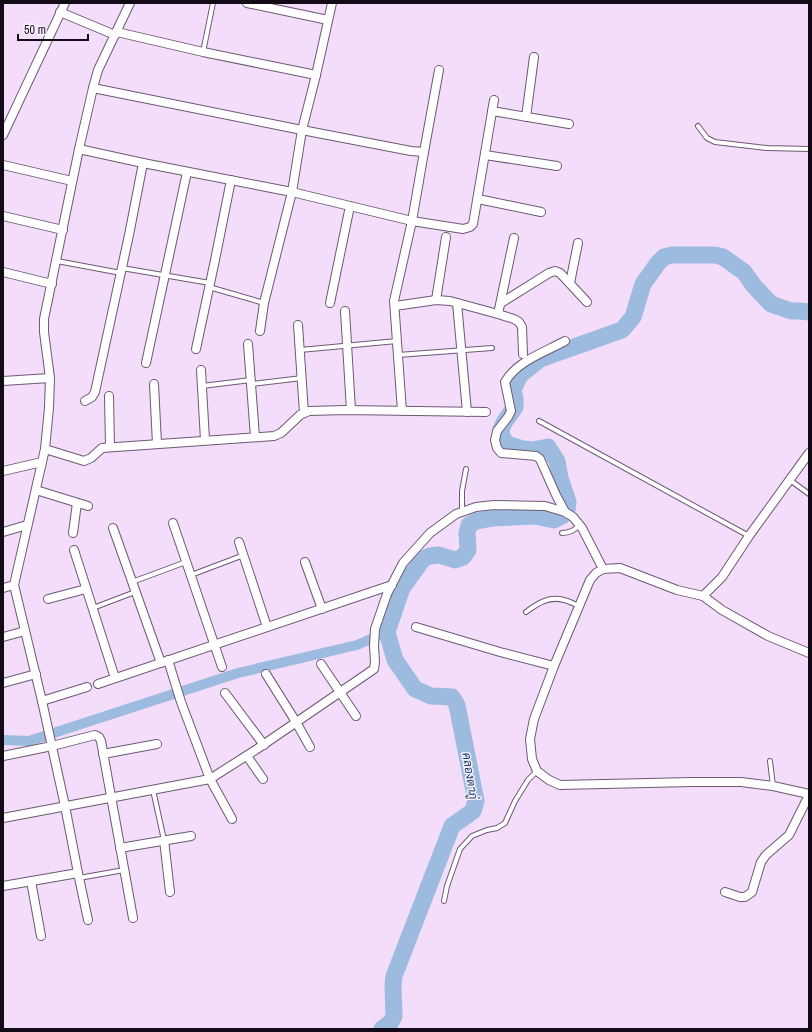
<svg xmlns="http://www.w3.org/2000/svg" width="812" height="1032" font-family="'Archivo Narrow',Sarabun,sans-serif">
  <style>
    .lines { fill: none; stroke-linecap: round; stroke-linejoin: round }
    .canal { stroke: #9cbbdf; stroke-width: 10 }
    .river { stroke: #9cbbdf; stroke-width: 17 }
    .lane-casing { stroke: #6d5973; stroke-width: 6 }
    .street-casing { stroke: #6d5973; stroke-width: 10 }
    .lane { stroke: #fff; stroke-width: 4 }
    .street { stroke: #fff; stroke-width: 8 }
    .labels { text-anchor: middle; stroke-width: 3; stroke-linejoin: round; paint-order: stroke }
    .water-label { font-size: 12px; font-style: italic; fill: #123e6b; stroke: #f9f0fc }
  </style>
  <rect width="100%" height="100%" fill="#f4ddfb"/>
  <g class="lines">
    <path class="canal" d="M3,740L29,741L238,673L357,645L387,632"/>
    <path class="river" d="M382,1029L391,1022L394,1016L393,986L394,976L452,826L473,811L476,801L457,705L452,697L431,696L415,689L395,660L387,632L402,588L423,559L430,556L439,555L455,560L463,557L468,550L467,533L469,525L477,521L493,518L535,516L554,520L562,516L567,510L568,502L560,478L557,461L548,447L532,450L523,449L507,444L502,437L501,429L505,421L515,407V398L513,390L520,375L540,359L622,330L633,317L643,284L658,263L664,257L672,255H715L723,257L744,272L754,286L771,304L791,311H800L809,312"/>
    <g class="lane-casing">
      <g id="lane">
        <path d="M203,52L213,3"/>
        <path d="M698,126L707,138L715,142L767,148L809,149"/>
        <path d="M57,261L121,273"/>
        <path d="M122,268L210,283"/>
        <path d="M209,287L264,303"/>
        <path d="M300,350L397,341"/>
        <path d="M398,355L492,348"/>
        <path d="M251,384L302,378"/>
        <path d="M202,386L251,380"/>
        <path d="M539,421L749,536"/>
        <path d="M790,480L809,494"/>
        <path d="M462,512V491L466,469"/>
        <path d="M562,533C570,533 574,530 580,525"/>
        <path d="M191,575L244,555"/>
        <path d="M132,582L186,562"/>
        <path d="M93,608L135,592"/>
        <path d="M526,612C538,603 549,596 564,600C569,601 574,604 579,606"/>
        <path d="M770,761L773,786"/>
        <path d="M153,790L164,840"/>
        <path d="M79,878L124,870"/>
        <path d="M444,901L447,886L460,849L472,836L487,830L497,828L505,823L515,801L528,780L537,771"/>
      </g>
    </g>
    <g class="street-casing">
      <g id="street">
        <path d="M247,3L328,20"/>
        <path d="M60,12L115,35"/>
        <path d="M117,32L203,52L316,75"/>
        <path d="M93,88L302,130L411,151L424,152L439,70"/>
        <path d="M492,111L569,124"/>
        <path d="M526,117L534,57"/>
        <path d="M3,135L65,3"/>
        <path d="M79,149L143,163L292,192L412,221L463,229L470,227L473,224L494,100"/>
        <path d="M485,155L557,166"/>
        <path d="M3,165L72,181"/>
        <path d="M478,199L541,212"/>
        <path d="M3,216L63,230"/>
        <path d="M3,272L52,284"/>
        <path d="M570,283L578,243"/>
        <path d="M436,300L446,237"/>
        <path d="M330,303L350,206"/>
        <path d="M457,303L467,412"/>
        <path d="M501,303L549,273L555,271L560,273L587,302"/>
        <path d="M395,306L436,300L450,301L498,314L514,319L519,322L522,327L523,354"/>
        <path d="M345,311L351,410"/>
        <path d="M498,314L514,238"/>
        <path d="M298,325L304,413"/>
        <path d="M260,331L264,303L292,192L302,130L316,75L332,3"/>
        <path d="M248,344L255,437"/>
        <path d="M196,349L215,260L231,180"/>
        <path d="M146,363L187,172"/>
        <path d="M201,370L205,440"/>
        <path d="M3,381L50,378"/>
        <path d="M154,384L157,444"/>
        <path d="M109,396L110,447"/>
        <path d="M85,401L92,397L95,392L129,235L143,163"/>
        <path d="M402,411L394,301L412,221L424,152"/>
        <path d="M45,449L84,461L91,458L102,448L274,436L281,433L300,415L309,411L345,410L486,412"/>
        <path d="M809,453L749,536L722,577L703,596L677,590L620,568L603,569L596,573L590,580L554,666L534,719L530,739L532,759L537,771L549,780L560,785L692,782H741L773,786L809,794"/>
        <path d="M3,471L42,462"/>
        <path d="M36,490L88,506"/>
        <path d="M565,512L556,495L540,459L536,456L501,453L497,448L495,440L497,431L508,417L511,411L505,382C517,361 545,352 565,341"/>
        <path d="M173,523L222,667"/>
        <path d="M113,528L161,663"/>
        <path d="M3,532L27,525"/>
        <path d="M73,533L77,503"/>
        <path d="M239,542L267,627"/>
        <path d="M74,550L115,678"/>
        <path d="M305,562L322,609"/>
        <path d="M3,588L14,585"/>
        <path d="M703,596L722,610L768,636L809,653"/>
        <path d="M48,599L86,589"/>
        <path d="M416,627L500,652L554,666"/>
        <path d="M3,637L25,631"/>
        <path d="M168,660L181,702L210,779L232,819"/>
        <path d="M321,664L356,716"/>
        <path d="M266,674L296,722L310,747"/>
        <path d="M3,683L36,674"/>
        <path d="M98,684L392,585"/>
        <path d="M225,693L264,745"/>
        <path d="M42,701L87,687"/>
        <path d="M103,754L157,744"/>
        <path d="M3,756L52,746L95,735L99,737L101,741L133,918"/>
        <path d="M247,756L263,779"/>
        <path d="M3,818L210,779L257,749L374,669L375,662L374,646L375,629L387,594L403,563L430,533L456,514L476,507L494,505L545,506L565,512L573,517L582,528L603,569"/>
        <path d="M164,840L170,892"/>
        <path d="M120,848L191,836"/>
        <path d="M31,881L41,936"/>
        <path d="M3,886L78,873"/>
        <path d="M725,892L740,897H745L752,892L761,862L766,855L789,835L809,795"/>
        <path d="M88,920L78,873L65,806L42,701L14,585L45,449L49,408L50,378L44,332V319L79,149L93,88L98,70L130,3"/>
      </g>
    </g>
    <use href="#lane" class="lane"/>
    <use href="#street" class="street"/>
  </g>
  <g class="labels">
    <g class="water-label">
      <text transform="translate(470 776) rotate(81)" y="4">คลองตาภู่</text>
    </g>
  </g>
  <rect width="812" height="1032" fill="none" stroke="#120a14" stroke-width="8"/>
  <path d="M18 34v6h70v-6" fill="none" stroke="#120a14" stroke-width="2"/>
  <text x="24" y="34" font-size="12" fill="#120a14" stroke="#f9f0fc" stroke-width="3" paint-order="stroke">50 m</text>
</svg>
